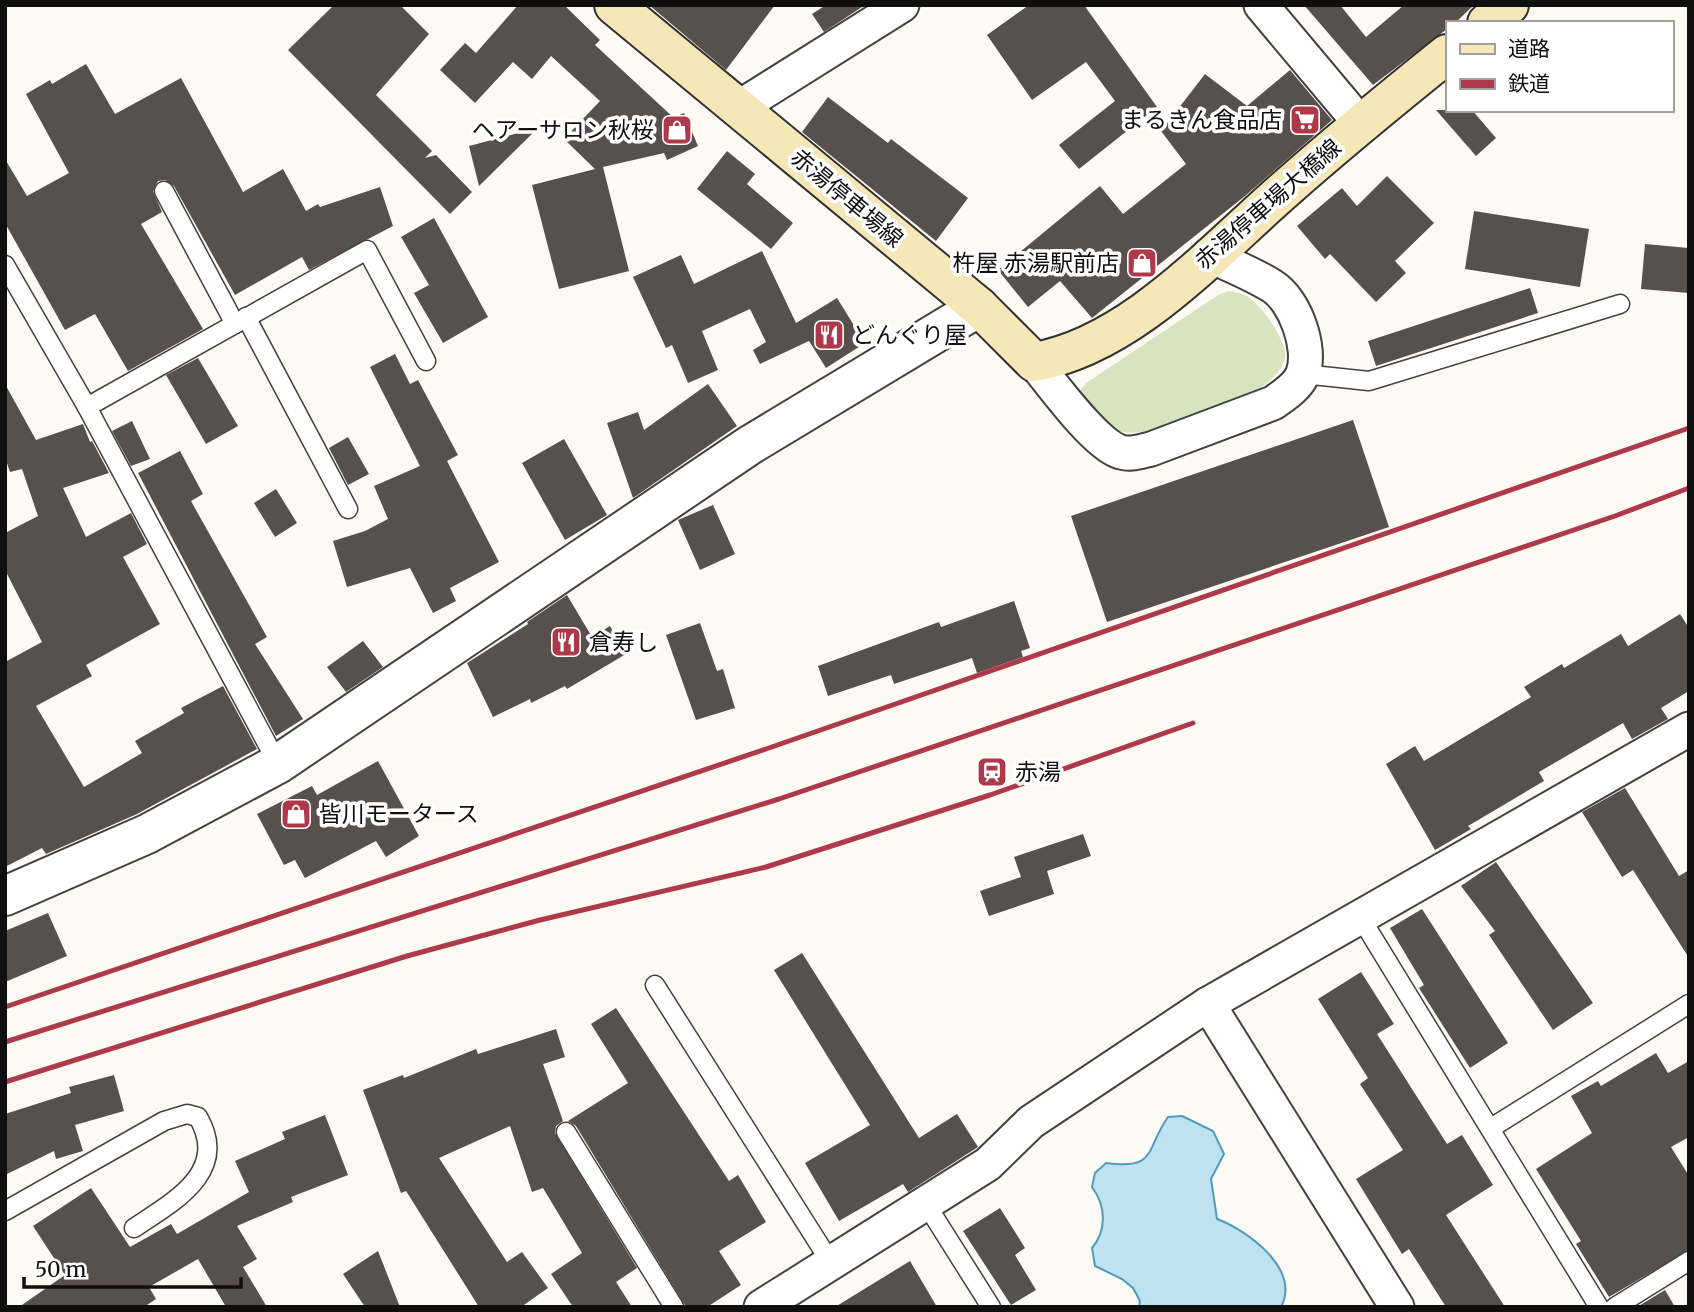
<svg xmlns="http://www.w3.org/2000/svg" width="1694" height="1312" font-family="Merriweather,'Noto Sans JP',serif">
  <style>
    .green { fill: #d7e4c0 }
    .water { fill: #bee2ef; stroke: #4f9cbc; stroke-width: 2 }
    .building { fill: #57504d }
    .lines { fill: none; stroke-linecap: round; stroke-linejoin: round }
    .service-casing { stroke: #424242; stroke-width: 21 }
    .minor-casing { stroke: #424242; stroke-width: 37 }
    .tertiary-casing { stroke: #424242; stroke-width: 42 }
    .secondary-casing { stroke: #313131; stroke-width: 42 }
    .service { stroke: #fff; stroke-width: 18 }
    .minor { stroke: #fff; stroke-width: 33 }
    .tertiary { stroke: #fff; stroke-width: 38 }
    .secondary { stroke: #f5e7b7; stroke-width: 38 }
    .rail { stroke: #ae394b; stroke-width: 5 }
    .labels { text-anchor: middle; stroke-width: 7; stroke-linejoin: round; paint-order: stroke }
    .poi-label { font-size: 23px; fill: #0f0f0f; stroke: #fff; text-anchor: start }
    .street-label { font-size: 23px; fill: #0f0f0f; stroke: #fff }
  </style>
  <rect width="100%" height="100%" fill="#fdfaf3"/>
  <path class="green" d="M1229,291C1234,292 1241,293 1245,295C1260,302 1288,342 1285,358C1282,371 1271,380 1261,388C1232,400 1144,444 1117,430C1101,422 1091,405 1079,392L1086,383L1218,295Z"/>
  <path class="water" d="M1182,1116L1213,1131L1224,1154L1211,1179L1217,1219C1247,1230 1301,1269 1281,1307H1139L1140,1301L1133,1288L1122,1279L1095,1266L1092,1248C1107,1230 1106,1206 1092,1187L1095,1173L1106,1163C1158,1170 1145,1149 1168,1117Z"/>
  <g class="building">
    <path d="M334,5H400L429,34L376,95L432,151L425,158L436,155L472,192L450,214L288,50Z"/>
    <path d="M518,5H564L600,40L595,45L674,118L684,113L698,146L667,160L664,153L603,167L629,271L559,289L532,185L595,169L564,139L600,101L551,56L532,79L513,62L475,103L440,70L465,43L476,53Z"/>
    <path d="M649,5H775L726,70Z"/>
    <path d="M826,5H865L824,32L812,14Z"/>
    <path d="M1029,5H1084L1157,107L1079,169L1059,145L1115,101L1086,62L1032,100L987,35Z"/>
    <path d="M1304,5H1340L1366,37L1404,5H1474L1455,23H1447V29L1373,85Z"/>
    <path d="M86,64L115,114L181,78L243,192L283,169L306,211L318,204L320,207L380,187L393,226L309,270L302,257L235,295L174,186L165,180L158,181L153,191L162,212L141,224L203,329L128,371L95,314L65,330L5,223V159L27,196L69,173L26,94L50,80L52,84Z"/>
    <path d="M1290,70L1332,120L1245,196L1092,318L1060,281L1028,307L998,270L1100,186L1123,214L1186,164L1161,131L1205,74L1247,106Z"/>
    <path d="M828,97L888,143L891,139L968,198L936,241L802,132Z"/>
    <path d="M1436,110H1472L1496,138L1476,156Z"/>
    <path d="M538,128L479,186L469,146Z"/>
    <path d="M727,151L755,174L747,184L793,223L771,249L697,189Z"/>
    <path d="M1387,176L1434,223L1395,261L1406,273L1376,302L1330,254L1325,259L1297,226L1342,188L1357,206Z"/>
    <path d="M1474,211L1589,229L1580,287L1465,269Z"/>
    <path d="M434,218L488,317L443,343L414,293L429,285L401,237Z"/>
    <path d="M1645,244L1689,248V293L1641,289Z"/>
    <path d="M762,251L796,323L837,298L865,343L826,368L809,341L760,364L753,350L766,342L750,309L702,331L718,370L688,383L672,345L666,348L633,277L681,255L694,284Z"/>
    <path d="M1530,288L1538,313L1376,366L1368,341Z"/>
    <path d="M395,354L410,384L418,380L458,455L447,461L499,562L450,588L456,601L433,613L410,568L347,587L333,541L365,531L388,519L374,486L420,466L370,367Z"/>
    <path d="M198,358L238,426L206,444L166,375Z"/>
    <path d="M5,384L36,440L83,424L90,442L92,441L109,473L63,488L86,537L131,513L147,544L123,557L160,624L86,665L92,676L36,706L84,787L142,753L135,741L184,713L181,708L223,686L257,749L137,814L46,854L42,848L5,867V662L42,642L5,570V533L38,516L22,469L10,472L5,458Z"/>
    <path d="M708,384L737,426L633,498L607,423L638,412L644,430Z"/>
    <path d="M1353,420L1389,527L1107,622L1071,516Z"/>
    <path d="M132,421L150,459L131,466L112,431Z"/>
    <path d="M348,437L369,474L348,485L329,448Z"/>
    <path d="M564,439L607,515L565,540L522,463Z"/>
    <path d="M180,451L203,494L191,501L267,637L255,644L303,719L276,736L138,473Z"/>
    <path d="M276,489L297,523L275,537L254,503Z"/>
    <path d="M713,505L735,554L700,570L678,520Z"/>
    <path d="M567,595L592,637L610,626L626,654L567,689L565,686L531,703L530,699L493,717L467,663L528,624L527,622Z"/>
    <path d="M1014,601L1030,648L1021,651L1023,657L977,673L972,658L894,684L891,675L828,696L818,666L939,622L941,627Z"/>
    <path d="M1680,614L1689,628V691L1661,708L1668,719L1632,739L1623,723L1539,772L1544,781L1468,826L1471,829L1435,850L1386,764L1415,746L1424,761L1531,697L1524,687L1562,664L1564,668L1621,634L1628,646Z"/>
    <path d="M700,623L717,671L723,669L735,708L696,720L666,635Z"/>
    <path d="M363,641L383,667L346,692L327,667Z"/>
    <path d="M378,761L419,836L386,857L376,841L305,878L295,860L284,865L257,814L312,786L317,795Z"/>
    <path d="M1625,788L1679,876L1689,870V958L1633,870L1622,877L1582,812Z"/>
    <path d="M1083,834L1091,856L1047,871L1054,894L989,916L980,891L1021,877L1014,857Z"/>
    <path d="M1496,862L1593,1003L1553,1030L1489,935L1495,931L1461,886Z"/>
    <path d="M1422,909L1508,1043L1470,1068L1419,988L1424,985L1390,928Z"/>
    <path d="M48,913L67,956L5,982V931Z"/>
    <path d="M802,953L919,1138L957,1114L978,1147L908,1192L903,1184L839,1221L805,1163L870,1125L774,970Z"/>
    <path d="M1361,972L1394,1024L1377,1034L1447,1144L1462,1135L1493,1185L1446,1215L1505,1307H1446L1409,1249L1402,1254L1356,1179L1403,1150L1360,1084L1368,1078L1318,999Z"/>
    <path d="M616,1008L729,1181L738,1175L766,1222L719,1251L741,1285L707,1307H686L576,1126L568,1121L628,1083L591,1024Z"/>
    <path d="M556,1029L565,1057L543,1064L563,1121L556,1126L555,1133L637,1268L616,1282L632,1307H573L551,1274L582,1253L543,1188L532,1192L510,1126L439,1158L507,1262L522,1252L548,1288L521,1307H479L406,1191L401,1193L363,1090L403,1075L404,1078L476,1049L478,1054Z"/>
    <path d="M1656,1053L1668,1073L1689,1061V1137L1671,1147L1689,1176V1250L1609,1297L1576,1244L1581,1241L1536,1169L1592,1133L1571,1096L1598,1081L1601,1086Z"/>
    <path d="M114,1075L124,1111L75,1125L83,1151L56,1159L54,1151L5,1175V1114L71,1093L69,1087Z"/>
    <path d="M325,1115L348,1175L291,1197L293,1202L237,1226L257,1259L243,1267L267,1307H226L198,1259L149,1287L156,1299L144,1307H19L65,1275L33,1226L91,1188L130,1247L171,1224L177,1234L249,1192L235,1161L285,1139L282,1132Z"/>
    <path d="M1000,1208L1025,1248L1015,1255L1036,1290L1011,1305L963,1231Z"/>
    <path d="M378,1251L400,1307H365L343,1274Z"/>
    <path d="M910,1261L937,1307H835Z"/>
    <path d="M1665,1290L1675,1307H1637Z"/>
  </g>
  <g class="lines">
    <g class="service-casing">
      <g id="service">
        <path d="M164,191L235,324"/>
        <path d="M5,265L87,407L278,764"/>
        <path d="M246,317L348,509"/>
        <path d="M1303,374L1369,381L1620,304"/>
        <path d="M87,407L367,250L426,361"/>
        <path d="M1359,915L1599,1307"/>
        <path d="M655,985L831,1263"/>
        <path d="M1491,1128L1689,1004"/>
        <path d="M566,1132L674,1307"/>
        <path d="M926,1204L991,1307"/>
        <path d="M5,1211L164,1121L187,1114L198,1117C230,1172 173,1202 134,1228"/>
        <path d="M1615,1307L1689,1261"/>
      </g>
    </g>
    <g class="minor-casing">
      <g id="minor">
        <path d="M1261,5L1360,123"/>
        <path d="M738,108L902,5"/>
        <path d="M1034,362C1052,384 1093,441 1118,451C1129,456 1141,451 1151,449L1273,403C1283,396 1299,386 1303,373C1312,348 1295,300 1272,286C1253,274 1230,265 1209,255"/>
        <path d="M1208,1004L1397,1307"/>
        <path d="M761,1307L988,1164L1031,1122L1208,1004L1689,729"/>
      </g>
    </g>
    <g class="tertiary-casing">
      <path id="tertiary" d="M5,896L147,834L278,764L750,445L979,307"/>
    </g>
    <g class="secondary-casing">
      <g id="secondary">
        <path d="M614,5L979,307L1034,362C1130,346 1212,253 1283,191C1336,144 1391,99 1447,54"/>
        <path d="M1487,23L1509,5"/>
      </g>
    </g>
    <use href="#service" class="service"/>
    <use href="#minor" class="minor"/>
    <use href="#tertiary" class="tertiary"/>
    <use href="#secondary" class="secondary"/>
    <g class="rail">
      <path d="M5,1007L766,749L1689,428"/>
      <path d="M5,1042L779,799L1615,516L1689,488"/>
      <path d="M5,1082L407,956L540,920L766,867L990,795L1193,723"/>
    </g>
  </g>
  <defs>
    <g id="supermarket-square" transform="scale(1.575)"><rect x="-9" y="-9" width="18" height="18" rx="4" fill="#ae394b" stroke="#fff"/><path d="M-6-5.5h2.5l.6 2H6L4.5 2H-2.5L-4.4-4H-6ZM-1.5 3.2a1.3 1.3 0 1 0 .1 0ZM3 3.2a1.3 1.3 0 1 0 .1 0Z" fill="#fff"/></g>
    <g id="shop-square" transform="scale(1.575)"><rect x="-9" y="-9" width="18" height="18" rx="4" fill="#ae394b" stroke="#fff"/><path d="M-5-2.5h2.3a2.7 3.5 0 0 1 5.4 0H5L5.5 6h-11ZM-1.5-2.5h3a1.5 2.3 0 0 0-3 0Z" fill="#fff"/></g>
    <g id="restaurant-square" transform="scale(1.575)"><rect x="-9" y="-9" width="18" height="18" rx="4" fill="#ae394b" stroke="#fff"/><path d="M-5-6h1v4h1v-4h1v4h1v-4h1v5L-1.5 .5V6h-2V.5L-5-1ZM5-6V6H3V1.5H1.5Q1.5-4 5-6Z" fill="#fff"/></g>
    <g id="station-square" transform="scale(1.575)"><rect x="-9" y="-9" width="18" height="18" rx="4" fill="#ae394b" stroke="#fff"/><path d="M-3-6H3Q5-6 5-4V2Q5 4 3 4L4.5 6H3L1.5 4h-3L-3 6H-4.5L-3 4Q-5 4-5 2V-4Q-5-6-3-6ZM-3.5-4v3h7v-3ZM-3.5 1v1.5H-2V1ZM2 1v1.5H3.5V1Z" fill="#fff"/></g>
  </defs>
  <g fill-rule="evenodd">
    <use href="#supermarket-square" x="1305" y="120"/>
    <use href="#shop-square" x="677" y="130"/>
    <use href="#shop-square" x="1142" y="263"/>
    <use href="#restaurant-square" x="829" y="335"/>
    <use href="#restaurant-square" x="566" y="642"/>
    <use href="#station-square" x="992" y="772"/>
    <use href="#shop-square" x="296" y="814"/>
  </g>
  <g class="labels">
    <g class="poi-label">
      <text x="1282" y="128" text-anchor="end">まるきん食品店</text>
      <text x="654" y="138" text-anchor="end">ヘアーサロン秋桜</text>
      <text x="1119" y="271" text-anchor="end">杵屋 赤湯駅前店</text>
      <text x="852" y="343">どんぐり屋</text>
      <text x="589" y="650">倉寿し</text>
      <text x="1015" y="780">赤湯</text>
      <text x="319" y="822">皆川モータース</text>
    </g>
    <g class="street-label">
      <text transform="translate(847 198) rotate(40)" y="8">赤湯停車場線</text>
      <text transform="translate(1268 204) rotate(-41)" y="8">赤湯停車場大橋線</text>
    </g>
  </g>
  <rect width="1694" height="1312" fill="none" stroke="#0f0f0f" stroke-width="14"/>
  <rect x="1446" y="21" width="228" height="91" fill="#ffffff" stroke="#9f9f9f" stroke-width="2"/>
  <rect x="1460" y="44" width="35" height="10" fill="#f5e7b7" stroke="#9f9f9f" stroke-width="2"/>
  <text x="1508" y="56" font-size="21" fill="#0f0f0f">道路</text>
  <rect x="1460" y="79" width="35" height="10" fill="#ae394b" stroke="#9f9f9f" stroke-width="2"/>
  <text x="1508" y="91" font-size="21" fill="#0f0f0f">鉄道</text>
  <path d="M24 1277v10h217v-10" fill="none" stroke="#0f0f0f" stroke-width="3.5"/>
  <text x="35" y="1277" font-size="21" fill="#0f0f0f" stroke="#ffffff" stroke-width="5" paint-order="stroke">50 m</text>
</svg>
